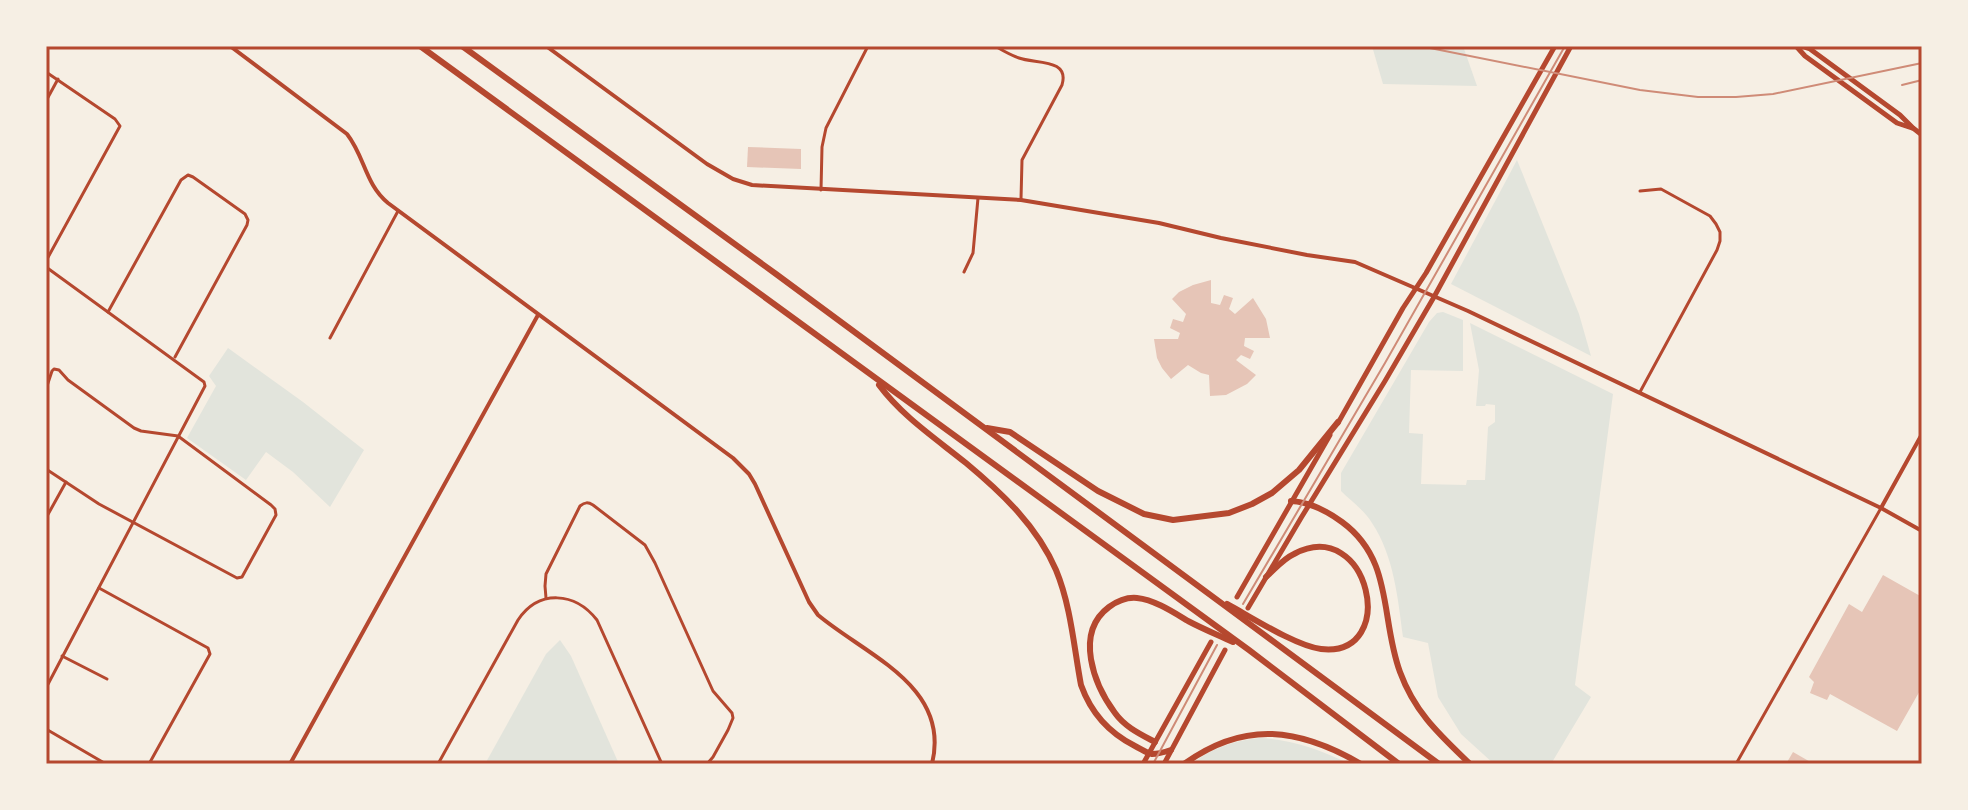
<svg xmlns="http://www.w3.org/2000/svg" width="1968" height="810" font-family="Helvetica,sans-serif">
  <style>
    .green { fill: #e2e4dc }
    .building { fill: #e6c5b7 }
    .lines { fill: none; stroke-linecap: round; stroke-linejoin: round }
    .minor { stroke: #b5482f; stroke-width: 3 }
    .tertiary { stroke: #b5482f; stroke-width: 4 }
    .secondary { stroke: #b5482f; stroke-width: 5 }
    .motorway { stroke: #b5482f; stroke-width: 6 }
    .tram { stroke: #cf8b77; stroke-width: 2 }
    .rail { stroke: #cf8b77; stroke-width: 2 }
    .neatline { fill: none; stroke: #b5482f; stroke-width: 3 }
  </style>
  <rect width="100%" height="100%" fill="#f6efe4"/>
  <g class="green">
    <path d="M1372,46H1463L1477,86L1383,84Z"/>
    <path d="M1517,160L1579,314L1591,356L1451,284Z"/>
    <path d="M1443,312L1463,320V371L1411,370L1409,433L1423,434L1421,484L1466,485L1467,480H1485L1488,427L1495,422V405L1486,404L1485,406H1476L1479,370L1470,323L1613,394L1575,685L1591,697L1551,764H1494L1461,734L1438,697L1428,643L1403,637C1398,599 1394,556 1372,523C1365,511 1351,501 1341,491V473L1429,322L1437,313Z"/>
    <path d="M228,348L303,402L364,450L330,507L293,472L266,452L246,480L187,438L216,386L209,376Z"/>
    <path d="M560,640L571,656L619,764H485L546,654Z"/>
    <path d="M1259,738C1292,739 1320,750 1350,764H1191C1212,748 1233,741 1259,738Z"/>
  </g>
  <g class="building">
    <path d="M748,147L801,149V169L747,167Z"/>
    <path d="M1211,280V303L1220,305L1224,295L1233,298L1229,309L1235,314L1253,298L1266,319L1270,338H1245L1244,346L1254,351L1250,359L1241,355L1236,360L1256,375L1247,384L1226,395L1210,396L1209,375L1201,373L1188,365L1171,379L1162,368L1157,358L1154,339H1178L1180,333L1170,328L1173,319L1183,322L1186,314L1172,299L1179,292L1193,285Z"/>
    <path d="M1883,575L1922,597V687L1897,731L1830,694L1827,700L1810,693L1814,682L1809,677L1849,604L1862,612Z"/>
    <path d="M1793,752L1814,764H1786Z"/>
  </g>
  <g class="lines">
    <g class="minor">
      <path d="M995,46C1002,50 1010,55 1019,58C1035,64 1070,58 1062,85L1022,160L1021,199"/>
      <path d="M46,72L115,119L120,126L46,261"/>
      <path d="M46,101L58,79"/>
      <path d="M821,190L822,147L826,128L868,46"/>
      <path d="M1640,191L1661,189L1710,216L1716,224L1720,232V241L1717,250L1640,392"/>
      <path d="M46,267L204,382L205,386L46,688"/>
      <path d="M964,272L973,253L978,198"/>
      <path d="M108,312L181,180L188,175L193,177L245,214L248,220L247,225L175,357"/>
      <path d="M330,338L398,211"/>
      <path d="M46,389L52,371L54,369L59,370L68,380L134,428L141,431L178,436L271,505L275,509L276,515L242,577L237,578L99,504L46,469"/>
      <path d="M46,518L66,482"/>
      <path d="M99,588L208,648L210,654L149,764"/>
      <path d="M546,598L545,586L546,574L580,506C585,502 588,502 593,505L645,545L655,563L713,691L732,713L733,718L728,730L713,757L707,764"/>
      <path d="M62,656L107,679"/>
      <path d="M46,729L106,764"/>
      <path d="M438,764L518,620C539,589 575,592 597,620L662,764"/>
      <path d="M1736,764L1881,508"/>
    </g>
    <g class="tertiary">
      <path d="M230,46L347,134C365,157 365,184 388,203L733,458L749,474L755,484L809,602L818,615C867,656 951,686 932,764"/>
      <path d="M546,46L707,164L733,179L752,185L1021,200L1159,223L1221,238L1307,255L1355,262L1468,311L1881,508L1922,531"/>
      <path d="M1881,508L1922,434"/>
      <path d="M290,764L538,315"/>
    </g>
    <g class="secondary">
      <path d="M1796,46L1805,56L1897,123L1912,128"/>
      <path d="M1801,46L1810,49L1900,115L1913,128L1922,135"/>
      <path d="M1338,423L1403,308L1426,273L1555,46"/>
      <path d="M1237,597L1330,435"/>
      <path d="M1248,608L1301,518L1385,381L1434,297L1571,46"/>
      <path d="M1143,764L1211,642"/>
      <path d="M1164,764L1225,650"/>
    </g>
    <g class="motorway">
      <path d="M420,46L1249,650L1399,764"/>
      <path d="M462,46L776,274L1439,764"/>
      <path d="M879,385C902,416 935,438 966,463C1002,493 1037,526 1056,570C1071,606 1074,648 1081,685C1091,713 1109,733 1135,746C1141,749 1146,753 1152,754C1159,754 1165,752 1171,750"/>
      <path d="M987,428L1010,432L1098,491L1144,514L1173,520L1229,513L1252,504L1272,493L1299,470L1338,422"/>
      <path d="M1291,501C1309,502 1327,511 1342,522C1394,560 1380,618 1400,672C1415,713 1440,735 1470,764"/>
      <path d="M1227,604C1251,617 1296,646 1321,649C1401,658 1369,514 1294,554C1283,559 1275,569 1266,577"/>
      <path d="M1155,742C1140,734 1125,727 1115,713C1094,685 1074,633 1109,607C1116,602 1127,597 1137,598C1155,600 1173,612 1188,621C1203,629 1218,635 1233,642"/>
      <path d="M1184,764C1245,720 1299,728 1361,764"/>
    </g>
    <g class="tram">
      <path d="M1243,604L1385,363L1565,46"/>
      <path d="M1153,764L1217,645"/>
    </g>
    <g class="rail">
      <path d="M1420,46L1640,90L1698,97H1736L1773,94L1922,63"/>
      <path d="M1902,85L1922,80"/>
    </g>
  </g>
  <rect width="1968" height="810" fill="none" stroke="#f6efe4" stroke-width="96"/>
  <rect x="48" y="48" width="1872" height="714" class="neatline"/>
</svg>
